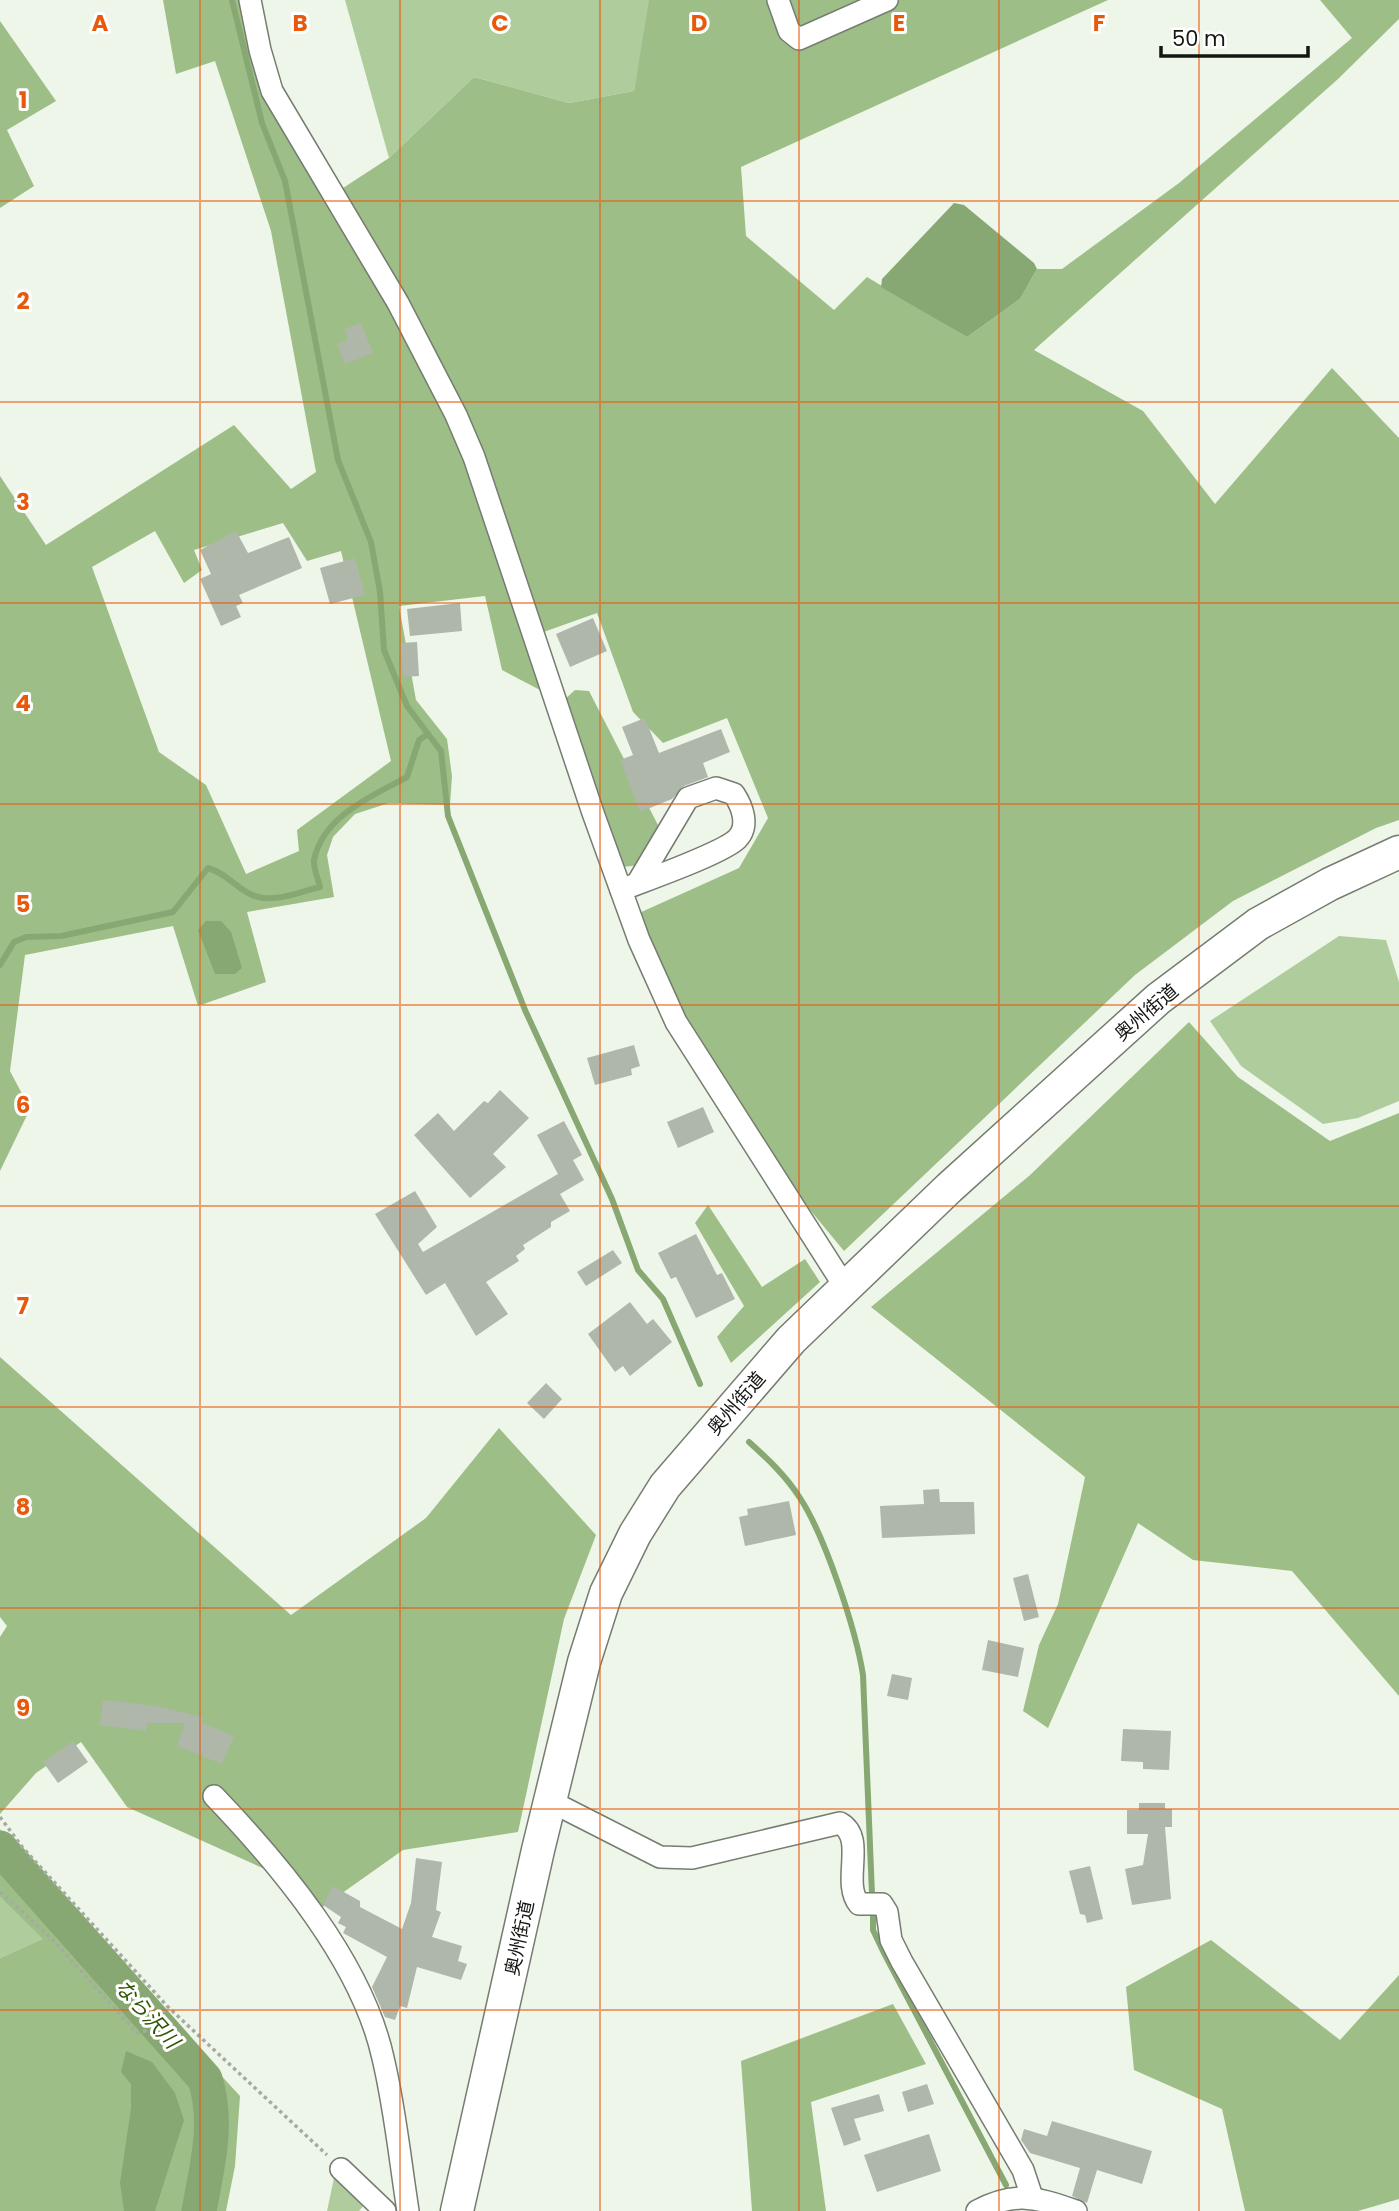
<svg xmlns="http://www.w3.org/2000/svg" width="1399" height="2211" font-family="Poppins,'Noto Sans JP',sans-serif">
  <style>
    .green { fill: #afcd9c }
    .forest { fill: #9dbf87; fill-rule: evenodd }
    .water { fill: #87a872 }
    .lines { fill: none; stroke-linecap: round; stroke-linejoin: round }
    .stream { stroke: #87a872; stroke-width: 6 }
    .river { stroke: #87a872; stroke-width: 35 }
    .building { fill: #afb6aa }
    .minor-casing { stroke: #757c70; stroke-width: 24 }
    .highway-casing { stroke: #757c70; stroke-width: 35 }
    .path { stroke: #a5aba1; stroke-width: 3.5; stroke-dasharray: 3.5 3.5; stroke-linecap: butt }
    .minor { stroke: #fff; stroke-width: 21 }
    .highway { stroke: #fff; stroke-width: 32 }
    .grid { fill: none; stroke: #e8590c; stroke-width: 2; stroke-opacity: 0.55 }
    .labels { text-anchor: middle; stroke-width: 6; stroke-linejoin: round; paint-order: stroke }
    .street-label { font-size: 19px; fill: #141612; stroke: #fff }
    .water-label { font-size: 21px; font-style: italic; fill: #2e5702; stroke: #fff }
    .grid-label { font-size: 23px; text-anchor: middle; font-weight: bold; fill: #e8590c; stroke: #fff; stroke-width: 6; stroke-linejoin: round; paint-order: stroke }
  </style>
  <rect width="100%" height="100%" fill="#eef6e9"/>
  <g class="green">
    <path d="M345,0H649L650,4L634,91L569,103L474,77L389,158Z"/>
    <path d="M1339,936L1386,940L1399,982V1101L1358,1118L1323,1124L1241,1066L1210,1021Z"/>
    <path d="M0,1897L44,1939L0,1958Z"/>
    <path d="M338,2159L376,2191L359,2211H327Z"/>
  </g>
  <g class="forest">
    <path d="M163,0H242L252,53L340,190L389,158L474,77L569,103L634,91L649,0H1108L741,167L746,236L834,310L867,277L967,337L1020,299L1037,269H1062L1179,183L1352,38L1320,0H1399V19L1338,79L1034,350L1143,411L1215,504L1332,368L1399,438V820L1376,828L1233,901L1135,975L844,1251L767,1158L670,993L637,914L739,868L768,818L727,718L663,743L633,712L597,613L524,639L540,690L502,670L485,596L399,606L416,700L447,739L452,776L450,805L389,803L355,814L333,837L327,855L334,897L247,912L266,982L198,1006L173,926L25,955L10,1071L30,1109L0,1171V476L46,545L234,425L291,489L316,472L271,231L215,61L176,74ZM283,523L307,561L341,551L391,761L297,830L299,851L246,874L206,785L159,752L92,567L155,531L184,583L202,570L194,550Z"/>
    <path d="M0,21L56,101L7,130L34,186L0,208Z"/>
    <path d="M575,690L589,691L658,825L640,865L623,867L563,701Z"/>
    <path d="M1189,1022L1238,1077L1330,1141L1399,1113V1696L1292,1571L1193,1560L1138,1523L1048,1728L1023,1711L1039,1645L1058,1604L1085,1477L871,1307L1029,1176Z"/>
    <path d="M708,1205L762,1287L805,1259L820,1282L731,1363L717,1337L744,1306L695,1223Z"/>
    <path d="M0,1357L291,1615L426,1518L499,1428L596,1535L564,1619L518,1832L403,1850L307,1918L267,1870L127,1807L81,1742L36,1773L0,1814V1637L7,1626L0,1617Z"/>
    <path d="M0,1829L13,1849L240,2096L235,2166L226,2211H0V1958L43,1939L0,1897Z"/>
    <path d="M1211,1940L1340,2040L1399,1975V2199L1358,2211H1245L1222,2109L1134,2070L1126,1987Z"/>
    <path d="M893,2004L926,2064L811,2102L826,2211H752L741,2061Z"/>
  </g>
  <g class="water">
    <path d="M954,203L964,205L1034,263L1037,269L1020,299L967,337L881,287L882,279Z"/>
    <path d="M206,921H221L231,932L242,968L235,974H215L198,930Z"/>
    <path d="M126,2051L152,2062L175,2093L184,2120L155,2211H124L120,2183L131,2108V2084L121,2072Z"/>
  </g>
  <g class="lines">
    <g class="stream">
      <path d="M428,734L441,751L448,816L525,1010L612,1199L638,1270L663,1299L700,1384"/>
      <path d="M0,965L14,942L26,937L61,936L173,912L208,868C226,873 234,886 250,894C271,905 298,892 320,887C318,879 313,867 314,860C323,816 372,796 407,777L419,740L428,734L407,706L384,650L380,592L371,542L338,460L285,181L262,123L232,0"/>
      <path d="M749,1442C768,1459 786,1476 800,1498C825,1536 856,1630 863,1675L872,1894"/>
      <path d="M873,1916V1930L883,1951L1006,2185"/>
    </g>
    <path class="river" d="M0,1848L205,2079C219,2123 207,2167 199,2211"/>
  </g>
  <g class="building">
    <path d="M361,323L373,353L345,364L337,344L348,340L344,329Z"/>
    <path d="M236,531L248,553L289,537L302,568L239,595L243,603L236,606L241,617L221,626L200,579L211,574L200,550Z"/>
    <path d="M355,558L365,595L330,604L320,568Z"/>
    <path d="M460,603L462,631L410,636L407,609Z"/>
    <path d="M593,618L607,651L570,667L556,634Z"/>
    <path d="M417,642L419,676L403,677L401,643Z"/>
    <path d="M645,718L659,753L721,729L730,752L703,763L708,777L684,786L672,799L640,812L620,760L633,755L622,727Z"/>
    <path d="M634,1045L640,1066L631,1069L632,1075L595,1085L587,1058Z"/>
    <path d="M500,1090L529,1118L493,1154L506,1167L470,1198L414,1135L438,1113L454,1131L484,1101L488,1103Z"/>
    <path d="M703,1107L714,1132L678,1148L667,1122Z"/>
    <path d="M564,1121L582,1155L573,1160L584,1180L560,1194L570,1211L551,1222V1227L523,1245L525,1249L516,1256L519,1261L486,1282L508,1314L476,1336L445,1283L426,1295L375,1214L415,1191L437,1227L418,1244L423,1252L558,1174L537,1135Z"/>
    <path d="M696,1234L717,1275L722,1273L735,1299L696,1318L676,1277L671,1279L658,1253Z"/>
    <path d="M613,1250L622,1263L586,1286L577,1272Z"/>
    <path d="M630,1302L647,1324L653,1319L672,1342L630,1376L623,1366L615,1372L588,1334Z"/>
    <path d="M546,1383L562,1399L544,1419L527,1403Z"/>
    <path d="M939,1489L940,1502H974L975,1534L882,1538L880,1506L924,1504L923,1490Z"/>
    <path d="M789,1501L796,1535L745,1546L739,1517L748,1515L747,1509Z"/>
    <path d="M1028,1574L1039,1617L1024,1621L1013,1578Z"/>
    <path d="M988,1640L1024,1648L1018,1677L982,1670Z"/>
    <path d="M892,1674L912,1678L908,1700L887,1696Z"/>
    <path d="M103,1700L156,1706L203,1717L202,1723L234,1736L222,1764L177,1746L185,1723H147L146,1731L100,1725Z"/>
    <path d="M1123,1729L1171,1731L1169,1770L1143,1769V1762L1121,1761Z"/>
    <path d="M73,1741L88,1762L58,1783L43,1762Z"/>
    <path d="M1139,1803H1165V1809H1172V1827H1165L1171,1899L1132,1905L1125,1869L1143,1865L1148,1834H1127V1810H1139Z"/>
    <path d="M416,1858L442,1862L436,1910L441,1912L432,1937L462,1946L458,1961L467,1964L461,1980L417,1967L407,2008L400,2006L395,2020L385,2017L372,1987L387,1957L343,1933L346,1927L338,1923L341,1917L323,1905L333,1886L360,1901V1907L402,1929L411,1903Z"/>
    <path d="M1090,1866L1103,1919L1087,1923L1085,1915L1080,1914L1069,1871Z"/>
    <path d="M927,2084L934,2104L908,2112L902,2092Z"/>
    <path d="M879,2094L884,2111L854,2119L861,2140L844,2146L831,2108Z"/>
    <path d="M1052,2121L1152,2151L1142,2184L1097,2170L1087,2203L1072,2196L1080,2168L1030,2153L1021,2140L1024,2129L1047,2136Z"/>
    <path d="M929,2134L941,2171L877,2192L864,2155Z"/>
  </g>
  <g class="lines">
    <g class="minor-casing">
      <g id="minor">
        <path d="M250,0L260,50L272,91L398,303L456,415L474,457L593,813L639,940L676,1022L845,1287"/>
        <path d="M778,0L789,31L799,39L887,0"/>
        <path d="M621,890C646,880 721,854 737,839C750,826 742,806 734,794L716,788L688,798L638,882"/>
        <path d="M214,1796C280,1865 362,1962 383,2058C395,2108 400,2160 408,2211"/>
        <path d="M550,1801L660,1857L692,1858L840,1823C867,1838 841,1882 859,1904H882L887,1912L891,1940L902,1962L1023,2170L1032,2197"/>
        <path d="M341,2169L385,2211"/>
        <path d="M977,2211C1016,2190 1037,2198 1076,2211"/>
      </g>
    </g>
    <g class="highway-casing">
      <path id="highway" d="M457,2211L538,1850L584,1662L606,1593L635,1534L665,1486L791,1340L949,1188L1158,999L1258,924L1330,884L1399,852"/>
    </g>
    <g class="path">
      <path d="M0,1817L23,1848L168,2007L327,2155"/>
      <path d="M0,1892L51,1938L137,2033L145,2031L168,2007"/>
    </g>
    <use href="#minor" class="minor"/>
    <use href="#highway" class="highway"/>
  </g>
  <path class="grid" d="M200,0V2211M400,0V2211M600,0V2211M799,0V2211M999,0V2211M1199,0V2211M0,201H1399M0,402H1399M0,603H1399M0,804H1399M0,1005H1399M0,1206H1399M0,1407H1399M0,1608H1399M0,1809H1399M0,2010H1399"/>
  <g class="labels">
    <g class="street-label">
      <text transform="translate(1146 1012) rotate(-40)" y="7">奥州街道</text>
      <text transform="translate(736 1403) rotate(-49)" y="7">奥州街道</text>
      <text transform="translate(519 1938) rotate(-78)" y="7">奥州街道</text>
    </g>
    <g class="water-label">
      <text transform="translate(147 2014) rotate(48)" y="7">なら沢川</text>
    </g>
  </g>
  <g class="grid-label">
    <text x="100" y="31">A</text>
    <text x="300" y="31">B</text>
    <text x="500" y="31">C</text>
    <text x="699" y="31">D</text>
    <text x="899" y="31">E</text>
    <text x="1099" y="31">F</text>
    <text x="23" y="108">1</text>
    <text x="23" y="309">2</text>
    <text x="23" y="510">3</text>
    <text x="23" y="711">4</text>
    <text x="23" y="912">5</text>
    <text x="23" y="1113">6</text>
    <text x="23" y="1314">7</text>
    <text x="23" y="1515">8</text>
    <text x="23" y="1716">9</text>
  </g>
  <path d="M1161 46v10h147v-10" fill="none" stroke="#141612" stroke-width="3.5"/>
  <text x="1172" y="46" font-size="21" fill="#141612" stroke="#ffffff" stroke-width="5" paint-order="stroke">50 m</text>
</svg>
